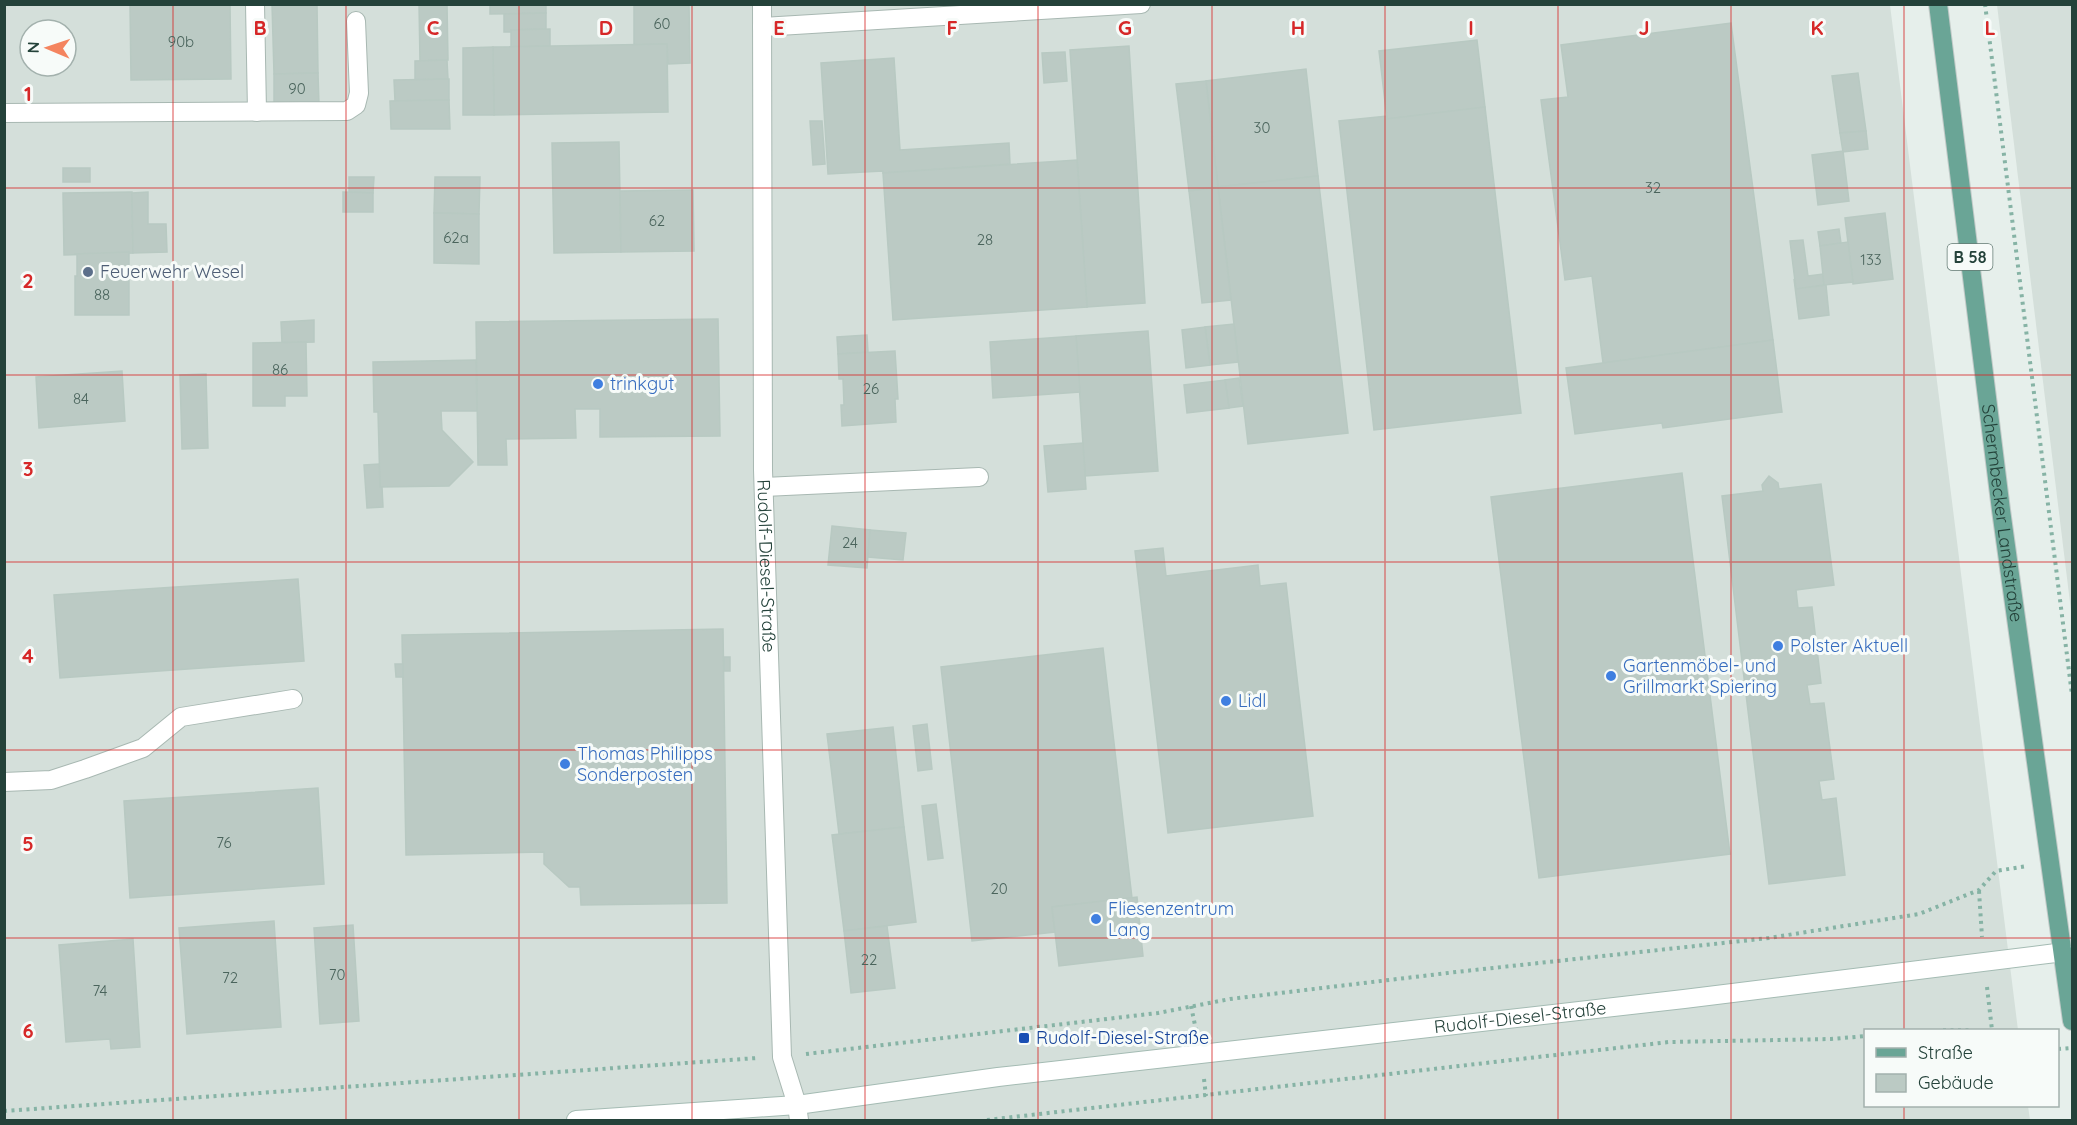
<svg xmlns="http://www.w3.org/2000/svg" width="2077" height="1125" font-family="Quicksand,sans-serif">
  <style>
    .built { fill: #d4dfda; fill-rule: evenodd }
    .building { fill: #bbcac4; stroke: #b8c9c2; stroke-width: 1.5 }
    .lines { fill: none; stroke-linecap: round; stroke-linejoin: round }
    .lane-casing { stroke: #a8b8b2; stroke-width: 20 }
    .street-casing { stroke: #a8b8b2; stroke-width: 20 }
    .secondary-casing { stroke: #a4bbb3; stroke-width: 20 }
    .primary-casing { stroke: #c2cac8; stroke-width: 20 }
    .path { stroke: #86b3a5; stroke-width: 4; stroke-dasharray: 3 4.5; stroke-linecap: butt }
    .lane { stroke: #fff; stroke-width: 18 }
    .street { stroke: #fff; stroke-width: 18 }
    .secondary { stroke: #fff; stroke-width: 18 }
    .primary { stroke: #6aa596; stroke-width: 18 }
    .grid { fill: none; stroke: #d62828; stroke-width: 1.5; stroke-opacity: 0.55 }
    .service-dot { fill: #5c6f8a; stroke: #f7fbf9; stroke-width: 2 }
    .shop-dot { fill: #3f7fe0; stroke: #f7fbf9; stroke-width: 2 }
    .transit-dot { fill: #1a4fb4; stroke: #f7fbf9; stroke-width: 2 }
    .labels { text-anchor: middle; stroke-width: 6; stroke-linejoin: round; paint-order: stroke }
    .number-label { font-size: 15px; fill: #4a645c }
    .shield { fill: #f7fbf9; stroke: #637a73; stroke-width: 1.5 }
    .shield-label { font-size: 16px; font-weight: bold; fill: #24423a }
    .service-label { font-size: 18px; fill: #4e5e75; stroke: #f7fbf9; text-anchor: start }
    .shop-label { font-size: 18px; fill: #366cbe; stroke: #f7fbf9; text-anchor: start }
    .street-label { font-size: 18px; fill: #24423a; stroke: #f7fbf9 }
    .transit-label { font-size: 18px; fill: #164399; stroke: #f7fbf9; text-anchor: start }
    .grid-label { font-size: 20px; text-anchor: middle; font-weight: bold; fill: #d62828; stroke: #f7fbf9; stroke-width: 6; stroke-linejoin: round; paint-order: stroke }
  </style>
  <rect width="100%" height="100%" fill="#e6efeb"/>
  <g class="built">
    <path d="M5,5H1890L2018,1030H1866V1106H2028L2030,1120H5ZM30,30H66V66H30Z"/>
    <path d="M1997,5H2072V619Z"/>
  </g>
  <g class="building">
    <path d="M130,4H230L231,79L131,80Z"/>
    <path d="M272,4H317L318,73L274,74Z"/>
    <path d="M419,4H447L448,60L420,61Z"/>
    <path d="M490,4H546V13L490,14Z"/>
    <path d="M634,4H689L690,63L668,64L667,44L634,45Z"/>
    <path d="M546,13V29L511,30V32H504V14Z"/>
    <path d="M1731,23L1773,340L1603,363L1592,276L1565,280L1541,100L1568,97L1561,45Z"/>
    <path d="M550,29V46L511,47V30Z"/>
    <path d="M1477,40L1485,107L1387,119L1379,51Z"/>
    <path d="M667,44L668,112L494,115L493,47Z"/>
    <path d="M1129,46L1145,303L1087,307L1070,50Z"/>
    <path d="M493,47L494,115H463V48Z"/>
    <path d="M1065,52L1067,81L1044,83L1042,53Z"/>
    <path d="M894,58L900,150L1009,143L1010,164L883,173V171L828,174L821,63Z"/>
    <path d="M447,60L448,79L415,80V61Z"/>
    <path d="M1306,69L1318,176L1218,187L1206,81Z"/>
    <path d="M318,73L319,105H274V74Z"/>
    <path d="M1858,73L1866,131L1840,133L1832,76Z"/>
    <path d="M449,79V100L395,101L394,80Z"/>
    <path d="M1206,81L1218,187L1189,191L1176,84Z"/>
    <path d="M449,100L450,129H391L390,101Z"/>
    <path d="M1485,107L1521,413L1374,430L1339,121L1387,116V119Z"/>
    <path d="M810,121H822L825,164L813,165Z"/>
    <path d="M1866,131L1868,149L1843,152L1840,133Z"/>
    <path d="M619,142L621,252L554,253L552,143Z"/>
    <path d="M1843,151L1849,201L1818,205L1812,155Z"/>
    <path d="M1077,160L1087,307L893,320L883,173Z"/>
    <rect x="63" y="168" width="27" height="14"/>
    <path d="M1318,176L1348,433L1248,444L1218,187Z"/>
    <path d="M349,177H374L373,193L349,192Z"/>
    <path d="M435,177H480L479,214L434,213Z"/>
    <path d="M1218,187L1231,300L1202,303L1189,191Z"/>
    <path d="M693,190L694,251L621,252L620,191Z"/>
    <path d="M132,192L133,253L64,255L63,193Z"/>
    <path d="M148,192V224H166L167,252L133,253L132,193Z"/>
    <path d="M343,192L373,193V212H343Z"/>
    <path d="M434,213L479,214V264L434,263Z"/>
    <path d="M1885,213L1893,279L1853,284L1845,218Z"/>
    <path d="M1839,229L1841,243L1820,246L1818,232Z"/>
    <path d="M1803,240L1808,276L1823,274L1824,285L1796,289L1790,241Z"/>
    <path d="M1848,242L1853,282L1824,285L1820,246Z"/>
    <path d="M129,252V315H75V276H77V254H74Z"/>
    <path d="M1794,279L1796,289L1826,285L1829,315L1799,319Z"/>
    <path d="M718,319L720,436L600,437V409H575L576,438L506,439L507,465H478L476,322Z"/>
    <path d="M314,320V342L282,343L281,322Z"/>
    <path d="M1234,324L1238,362L1210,365L1205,327Z"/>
    <path d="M1205,327L1210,365L1186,368L1182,330Z"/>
    <path d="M1148,331L1158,471L1085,476L1076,336Z"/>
    <path d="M867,335L868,352L838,354L837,337Z"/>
    <path d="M1076,336L1080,392L993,398L990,342Z"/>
    <path d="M1773,340L1782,412L1663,428L1662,423L1575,434L1566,368Z"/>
    <path d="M306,342L307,396H285V406H253V343Z"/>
    <path d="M895,351L898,399H895L896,422L842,426L841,405H844L843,379H839L838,354Z"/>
    <path d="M476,360L477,411H441L442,430L473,462L449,486L380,487L378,412H374L373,362Z"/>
    <path d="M122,371L125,421L39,428L36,377Z"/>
    <path d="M206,374L208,448L182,449L180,375Z"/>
    <path d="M1239,378L1243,406L1229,408L1225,380Z"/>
    <path d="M1225,380L1229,408L1187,413L1184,385Z"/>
    <path d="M1083,443L1086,489L1048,492L1044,446Z"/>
    <path d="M379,464L380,487H382L383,507L367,508L364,465Z"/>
    <path d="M1682,473L1730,854L1539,878L1491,497Z"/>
    <path d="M1769,476L1778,483L1779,489L1821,484L1834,585L1796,590L1798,608L1812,607L1821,683L1807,685L1810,704L1824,703L1834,779L1819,781L1822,800L1836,798L1845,875L1769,884L1722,496L1763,491L1762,485Z"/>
    <path d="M832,526L870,530L867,568L828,565Z"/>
    <path d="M870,530L906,533L903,560L868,557Z"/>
    <path d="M1163,548L1166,576L1258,565L1260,586L1286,583L1313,816L1168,833L1135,551Z"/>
    <path d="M298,579L304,661L60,678L54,595Z"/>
    <path d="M723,629L727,903L581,905L580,887H569L544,864V852L406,855L402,635Z"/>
    <path d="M1103,648L1132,898L1052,907L1055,932L972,941L941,667Z"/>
    <rect x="724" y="657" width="6" height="14"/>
    <path d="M395,664H403V677H396Z"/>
    <path d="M927,724L932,769L918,771L913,726Z"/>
    <path d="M893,727L904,827L839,834L827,734Z"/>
    <path d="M318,788L324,884L130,898L124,801Z"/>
    <path d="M936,804L943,858L928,860L922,806Z"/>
    <path d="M904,827L916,922L844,931L832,835Z"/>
    <path d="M1137,897L1143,956L1059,966L1052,907Z"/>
    <path d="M274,921L281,1027L187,1034L179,928Z"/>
    <path d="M353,925L359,1021L320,1024L314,928Z"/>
    <path d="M887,926L895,988L851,993L844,931Z"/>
    <path d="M133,939L140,1047L111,1049L110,1039L66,1042L59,945Z"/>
  </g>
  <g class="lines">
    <g class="lane-casing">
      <g id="lane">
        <path d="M255,4L257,112"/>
        <path d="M4,113L347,111L356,105L359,93L356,21"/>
        <path d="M764,487L979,477"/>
        <path d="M4,782L51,780L85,769L143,748L181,717L293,699"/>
      </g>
    </g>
    <g class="street-casing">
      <g id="street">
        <path id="s1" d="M762,4L763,470L782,1057L797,1105L799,1120"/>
        <path d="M762,27L1141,4"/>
      </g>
    </g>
    <g class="secondary-casing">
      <g id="secondary">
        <path id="s2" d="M576,1120L797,1105L998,1077L1684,999L2064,952"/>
      </g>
    </g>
    <g class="primary-casing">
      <g id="primary">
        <path id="s3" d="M1938,4L2001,510L2072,1021"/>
      </g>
    </g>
    <g class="path">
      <path d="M1985,4L2072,695"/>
      <path d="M1979,891L1982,937"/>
      <path d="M1987,987L1992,1030"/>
      <path d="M1191,1006L1196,1030"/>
      <path d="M1943,1030H1969"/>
      <path d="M2058,1049L2072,1048"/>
      <path d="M806,1054L1158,1013L1230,999L1456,972L1769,938L1919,914L1979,890L1996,871L2027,866"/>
      <path d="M1204,1079L1206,1096"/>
      <path d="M4,1111L757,1058"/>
      <path d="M987,1120L1669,1042L1831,1039L1866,1036"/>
    </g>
    <use href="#lane" class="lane"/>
    <use href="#street" class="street"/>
    <use href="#secondary" class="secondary"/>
    <use href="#primary" class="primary"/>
  </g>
  <path class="grid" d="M173,4V1120M346,4V1120M519,4V1120M692,4V1120M865,4V1120M1038,4V1120M1212,4V1120M1385,4V1120M1558,4V1120M1731,4V1120M1904,4V1030M4,188H2072M4,375H2072M4,562H2072M4,750H2072M4,938H2072M1904,1106V1120"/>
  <circle class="service-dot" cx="88" cy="272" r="6"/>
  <g class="shop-dot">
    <circle cx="598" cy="384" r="6"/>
    <circle cx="1778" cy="646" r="6"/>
    <circle cx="1611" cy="676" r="6"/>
    <circle cx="1226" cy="701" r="6"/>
    <circle cx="565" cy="764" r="6"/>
    <circle cx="1096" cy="919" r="6"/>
  </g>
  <rect class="transit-dot" x="1018" y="1032" width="12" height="12" rx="3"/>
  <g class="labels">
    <g class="number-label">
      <text x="662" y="29">60</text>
      <text x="181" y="47">90b</text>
      <text x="297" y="94">90</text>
      <text x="1262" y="133">30</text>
      <text x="1653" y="193">32</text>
      <text x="657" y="226">62</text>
      <text x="456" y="243">62a</text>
      <text x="985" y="245">28</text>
      <text x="1871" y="265">133</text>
      <text x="102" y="300">88</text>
      <text x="280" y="375">86</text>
      <text x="871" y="394">26</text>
      <text x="81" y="404">84</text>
      <text x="850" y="548">24</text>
      <text x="224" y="848">76</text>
      <text x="999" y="894">20</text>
      <text x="869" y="965">22</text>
      <text x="337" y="980">70</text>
      <text x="230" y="983">72</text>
      <text x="100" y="996">74</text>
    </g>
    <rect class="shield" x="1947.5" y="244" width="45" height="26" rx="4.5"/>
    <g class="shield-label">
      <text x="1970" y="263">B 58</text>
    </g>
    <g class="service-label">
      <text x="100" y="278">Feuerwehr Wesel</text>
    </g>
    <g class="shop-label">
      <text x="610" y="390">trinkgut</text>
      <text x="1790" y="652">Polster Aktuell</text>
      <text x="1623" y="672">Gartenmöbel- und<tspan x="1623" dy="21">Grillmarkt Spiering</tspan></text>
      <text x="1238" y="707">Lidl</text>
      <text x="577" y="760">Thomas Philipps<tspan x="577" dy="21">Sonderposten</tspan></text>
      <text x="1108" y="915">Fliesenzentrum<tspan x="1108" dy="21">Lang</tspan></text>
    </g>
    <g class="street-label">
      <text dy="6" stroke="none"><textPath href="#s3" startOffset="513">Schermbecker Landstraße</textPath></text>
      <text dy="6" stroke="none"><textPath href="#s1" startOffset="562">Rudolf-Diesel-Straße</textPath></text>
      <text dy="6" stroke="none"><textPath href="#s2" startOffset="950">Rudolf-Diesel-Straße</textPath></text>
    </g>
    <g class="transit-label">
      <text x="1036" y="1044">Rudolf-Diesel-Straße</text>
    </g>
  </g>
  <g class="grid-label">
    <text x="260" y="35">B</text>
    <text x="433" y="35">C</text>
    <text x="606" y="35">D</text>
    <text x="779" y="35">E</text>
    <text x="952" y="35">F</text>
    <text x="1125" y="35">G</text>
    <text x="1298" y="35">H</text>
    <text x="1471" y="35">I</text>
    <text x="1644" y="35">J</text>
    <text x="1817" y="35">K</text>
    <text x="1990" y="35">L</text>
    <text x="28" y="101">1</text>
    <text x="28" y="288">2</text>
    <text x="28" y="476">3</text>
    <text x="28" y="663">4</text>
    <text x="28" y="851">5</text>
    <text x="28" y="1038">6</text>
  </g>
  <rect width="2077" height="1125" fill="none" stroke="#24423a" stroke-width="12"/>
  <rect x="1864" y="1029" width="195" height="78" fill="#f7fbf9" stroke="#a3b1ad" stroke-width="1.5"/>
  <rect x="1876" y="1048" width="30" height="9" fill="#6aa596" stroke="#a3b1ad" stroke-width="1.5"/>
  <text x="1918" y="1059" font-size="18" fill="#24423a">Straße</text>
  <rect x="1876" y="1074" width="30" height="18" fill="#bbcac4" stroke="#a3b1ad" stroke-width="1.5"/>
  <text x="1918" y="1089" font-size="18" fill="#24423a">Gebäude</text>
  <g transform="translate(48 48) rotate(272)"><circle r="28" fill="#f7fbf9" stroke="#a3b1ad" stroke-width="1.5"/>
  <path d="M0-4.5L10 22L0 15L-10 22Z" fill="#f4845f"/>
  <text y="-9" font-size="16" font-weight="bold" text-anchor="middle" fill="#24423a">N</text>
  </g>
</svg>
